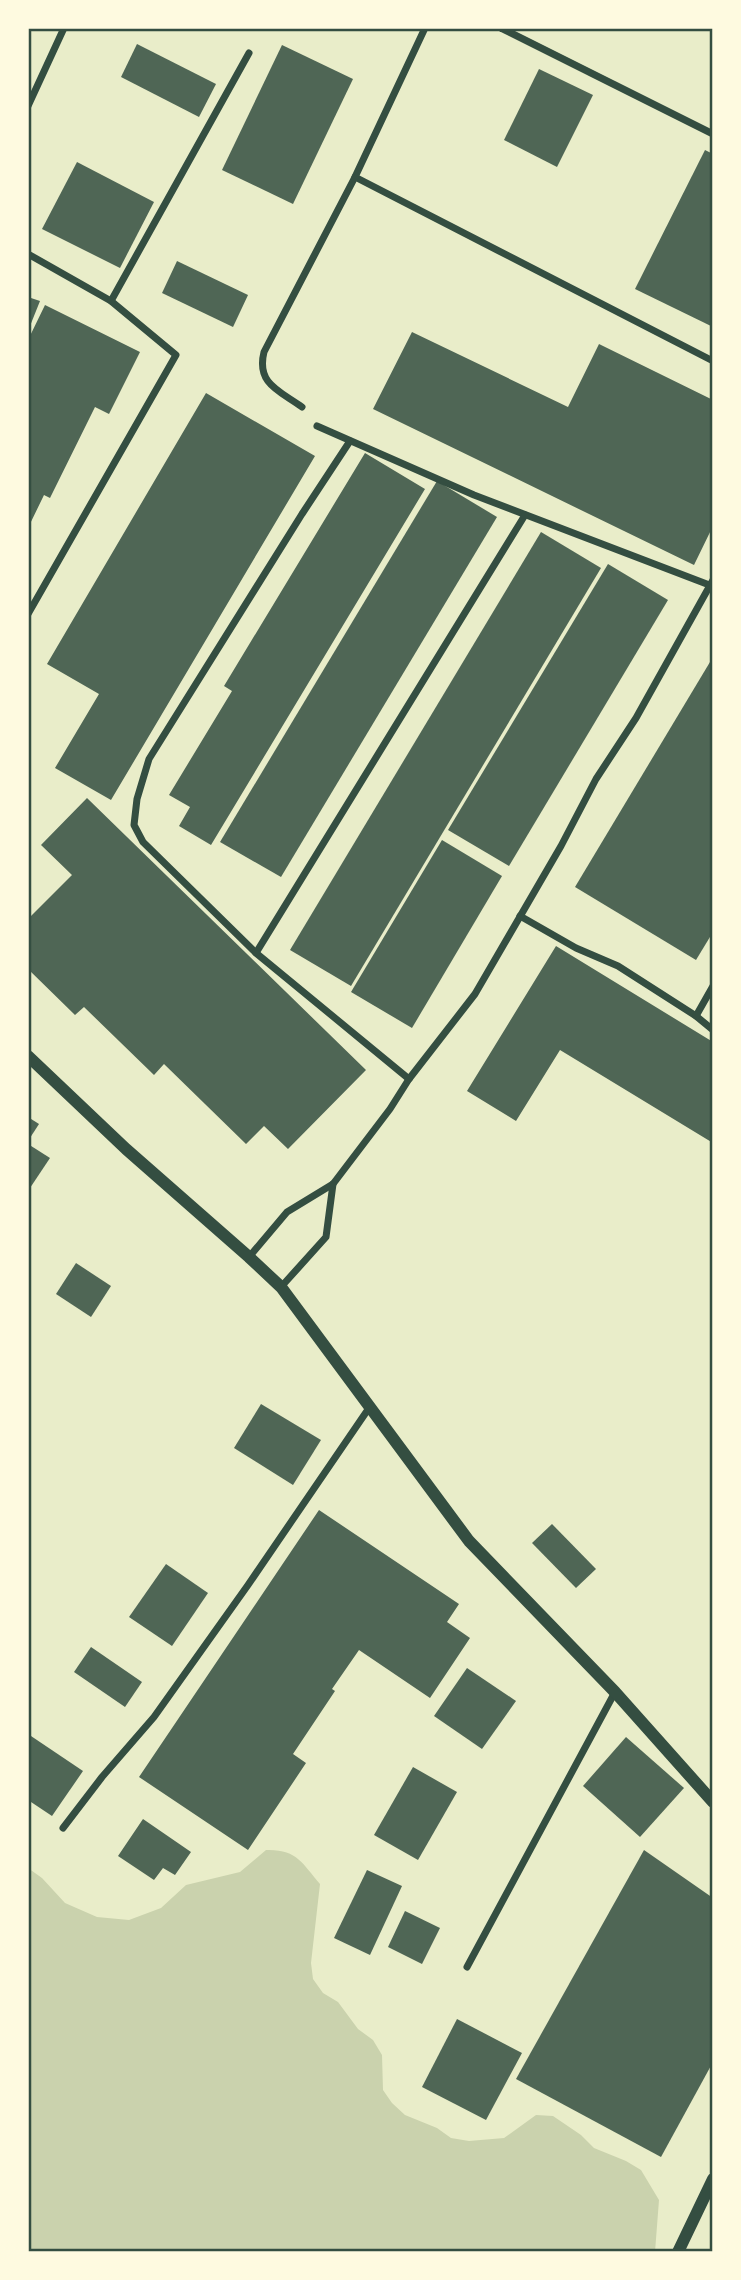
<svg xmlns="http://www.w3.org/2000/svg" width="741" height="2280" font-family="Merriweather,serif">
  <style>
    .green { fill: #cad2ad }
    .building { fill: #4f6655 }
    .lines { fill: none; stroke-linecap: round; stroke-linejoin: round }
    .minor { stroke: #344e41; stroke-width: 7 }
    .tertiary { stroke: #344e41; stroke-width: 12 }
    .neatline { fill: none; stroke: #344e41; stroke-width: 2.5 }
  </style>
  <rect width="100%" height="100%" fill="#e9edc9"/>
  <path class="green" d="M266,1850C297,1849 302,1863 320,1884L311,1963L313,1979L323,1993L338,2002L358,2029L373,2040L382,2055L383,2090L392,2103L405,2115L437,2128L451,2138L469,2141L504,2138L536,2115L553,2116L581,2135L594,2148L626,2161L641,2170L659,2200L655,2252H28V1868L42,1878L65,1903L97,1917L129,1920L161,1908L186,1885L240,1872Z"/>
  <g class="building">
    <path d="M137,44L216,84L199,117L121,77Z"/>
    <path d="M282,45L353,79L293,204L222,170Z"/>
    <path d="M539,69L593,95L557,167L504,140Z"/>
    <path d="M705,150L713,154V327L635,289Z"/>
    <path d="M77,162L154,202L120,268L42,229Z"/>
    <path d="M177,261L248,295L233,327L162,293Z"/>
    <path d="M28,297L40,301L28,331Z"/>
    <path d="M45,305L140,352L109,414L95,407L50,498L44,495L28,528V340Z"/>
    <path d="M412,332L568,407L599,344L713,400V526L694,565L373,409Z"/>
    <path d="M206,393L315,456L111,800L55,768L99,694L47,664Z"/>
    <path d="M365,453L425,489L211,845L179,826L190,807L169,795L232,691L224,686Z"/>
    <path d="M437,481L497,517L281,877L220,842Z"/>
    <path d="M541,532L601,568L351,986L290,950Z"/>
    <path d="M608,564L668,600L509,866L448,830Z"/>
    <path d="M713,657V932L696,960L575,887Z"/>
    <path d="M87,798L366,1070L288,1149L264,1126L246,1144L164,1064L154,1075L84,1007L75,1015L28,969V919L72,875L41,845Z"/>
    <path d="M442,840L502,876L412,1028L351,992Z"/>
    <path d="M556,946L713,1042V1143L560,1050L516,1121L467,1091Z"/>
    <path d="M28,1117L39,1124L28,1141Z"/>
    <path d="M28,1144L50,1158L28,1191Z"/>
    <path d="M76,1263L111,1286L91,1317L56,1294Z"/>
    <path d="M261,1404L321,1440L293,1485L234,1448Z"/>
    <path d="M319,1510L459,1604L447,1622L470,1638L430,1698L359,1650L332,1689L335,1691L293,1754L306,1763L248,1850L139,1777Z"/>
    <path d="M552,1524L596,1569L576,1588L532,1543Z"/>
    <path d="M166,1564L208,1593L172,1646L129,1617Z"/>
    <path d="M91,1647L142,1682L125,1707L74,1672Z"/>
    <path d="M467,1668L516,1701L482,1749L434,1716Z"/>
    <path d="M28,1734L83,1771L52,1816L28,1800Z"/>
    <path d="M626,1737L684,1788L640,1837L583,1786Z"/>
    <path d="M413,1767L457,1792L418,1860L374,1835Z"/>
    <path d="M143,1819L191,1852L175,1875L163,1868L154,1880L118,1856Z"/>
    <path d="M644,1850L713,1898V2062L661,2157L516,2079Z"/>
    <path d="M367,1870L402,1886L370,1955L334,1938Z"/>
    <path d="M405,1911L440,1928L422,1964L388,1947Z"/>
    <path d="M457,2019L522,2053L486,2120L422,2087Z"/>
  </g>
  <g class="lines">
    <g class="minor">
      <path d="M501,28L713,134"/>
      <path d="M28,106L64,28"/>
      <path d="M355,177L713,361"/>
      <path d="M28,254L111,301L176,355L28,614"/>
      <path d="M111,301L249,53"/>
      <path d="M302,407C280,391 256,384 264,352L355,177L425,28"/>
      <path d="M317,426L474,495L712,586"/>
      <path d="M350,441L302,514L149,759L137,799L134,825L143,842L256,953L409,1079"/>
      <path d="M520,916L576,948L618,966L696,1016L713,1030"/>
      <path d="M256,953L525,515"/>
      <path d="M696,1016L713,986"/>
      <path d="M249,1257L287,1212L333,1184L390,1109L409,1079L475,994L561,846L596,779L636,718L713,580"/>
      <path d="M281,1287L326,1237L333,1184"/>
      <path d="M63,1828L102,1777L154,1717L248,1585L369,1408"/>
      <path d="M467,1967L615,1692"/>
    </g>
    <g class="tertiary">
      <path d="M28,1056L126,1149L249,1257L281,1287L469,1541L615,1692L713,1802"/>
      <path d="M678,2252L713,2179"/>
    </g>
  </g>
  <rect width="741" height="2280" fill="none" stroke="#fefae0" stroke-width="60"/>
  <rect x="30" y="30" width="681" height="2220" class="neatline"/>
</svg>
